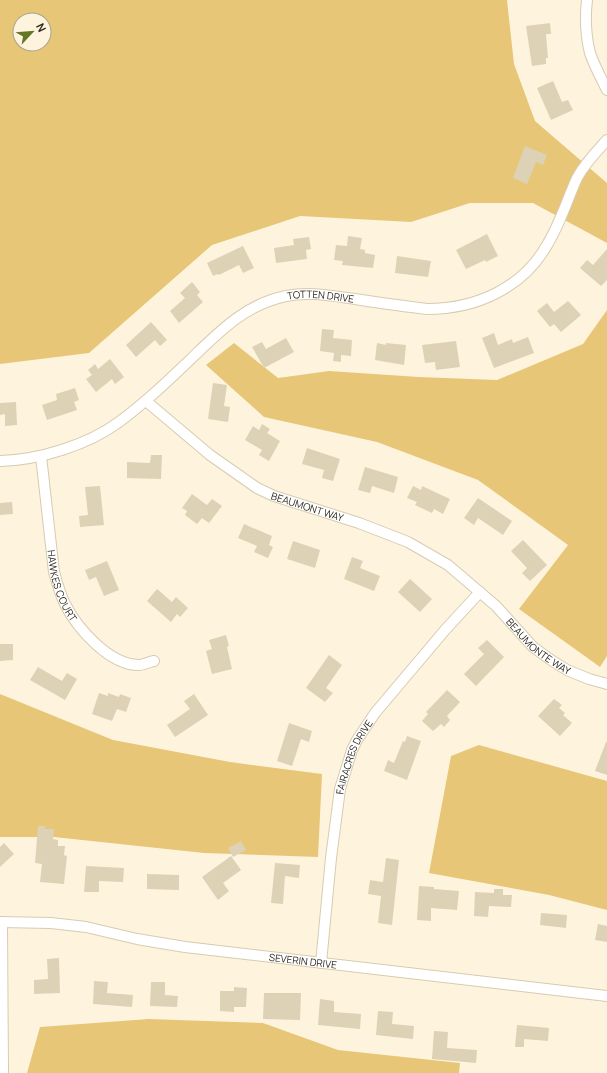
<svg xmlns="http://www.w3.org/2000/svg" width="607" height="1073" font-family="Manrope,sans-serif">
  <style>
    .green { fill: #e7c677; fill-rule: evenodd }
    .building { fill: #ddd2b6 }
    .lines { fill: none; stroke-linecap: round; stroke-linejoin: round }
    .minor-casing { stroke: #d7cbb0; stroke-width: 12 }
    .minor { stroke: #fff; stroke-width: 10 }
    .labels { text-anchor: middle; stroke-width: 3; stroke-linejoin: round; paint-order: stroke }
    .street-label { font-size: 10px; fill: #2d281e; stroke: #fef4de }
  </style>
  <rect width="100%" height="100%" fill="#fef4de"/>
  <g class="green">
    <path d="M0,0H507L514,64L535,121L607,183V243L533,203H470L411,222L300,216L212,245L89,353L0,364ZM20,20H44V44H20Z"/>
    <path d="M607,310V656L600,667L519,609L568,545L478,480L377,442L264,417L206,365L234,343L278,378L329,371L419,377L497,380L583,344Z"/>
    <path d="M0,694L113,740L230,762L322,774L318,857L204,853L54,837H0Z"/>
    <path d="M479,745L607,781V910L549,895L429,873L451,756Z"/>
    <path d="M149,1019L263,1023L338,1050L460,1063L459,1073H27L40,1027Z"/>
  </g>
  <g class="building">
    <path d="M550,23L551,34H546L548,58H546V64L532,66L526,26Z"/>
    <path d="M553,81L562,102L568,100L573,110L551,120L537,88Z"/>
    <path d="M525,146L547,155L543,165L536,162L527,184L513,178Z"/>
    <path d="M487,234L498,256L486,262L485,260L466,269L456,250Z"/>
    <path d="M348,236L362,238L360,249L365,250V253L375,255L373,268L342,265L343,261L334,260L336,245L347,246Z"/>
    <path d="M309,237L311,249L306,250L307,259L276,263L274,248L294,245L293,239Z"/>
    <path d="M243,246L254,268L243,273L239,265L219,275L218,274L213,276L207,263Z"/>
    <path d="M607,249V280L601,286L580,268L587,260L593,265Z"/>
    <path d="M397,256L431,261L428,277L395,273Z"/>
    <path d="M192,282L200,292L197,295L203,302L179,323L170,311L185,298L180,293Z"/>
    <path d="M568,301L581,315L561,332L554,324L550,327L537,311L547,303L554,312Z"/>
    <path d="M151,322L167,340L160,346L155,340L136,357L126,345Z"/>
    <path d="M322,329L334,330L333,338L352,340L351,356L341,355V362L333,361L334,353L320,351Z"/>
    <path d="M494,333L498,345L512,339L513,343L528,337L534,353L494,368L482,338Z"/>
    <path d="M286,338L294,352L264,368L252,347L262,342L266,349Z"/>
    <path d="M456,341L460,367L436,370L435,362L425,363L422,345Z"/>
    <path d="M377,343L386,345V343L406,345L404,365L375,360Z"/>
    <path d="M110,359L124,377L115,384L112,379L96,392L86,379L92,375L88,370L95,364L98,369Z"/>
    <path d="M213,383L227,385L224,406L230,407L228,422L208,419Z"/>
    <path d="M75,388L79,400L74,402L77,410L47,420L42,405L57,400L56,394Z"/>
    <path d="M16,402L17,425L5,426V414L0,415V403Z"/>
    <path d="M262,424L270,429L267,433L280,441L269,461L259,455L262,450L245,440L253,426L259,430Z"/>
    <path d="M307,448L340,459L333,481L322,478L324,470L302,464Z"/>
    <path d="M151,455H162L161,479L127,478V462L150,463Z"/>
    <path d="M365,467L398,477L394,493L372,486L370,493L358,490Z"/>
    <path d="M100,486L104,525L80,527L79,516L88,515L85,487Z"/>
    <path d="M413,486L421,490L422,486L450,499L443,514L434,509L432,513L415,505L417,502L407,498Z"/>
    <path d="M192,494L207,505L212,499L222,506L209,523L202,518L197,524L185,515L187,511L182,508Z"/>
    <path d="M478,498L512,521L503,535L478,518L474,525L464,518Z"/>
    <path d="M12,502L13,514L0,515V503Z"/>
    <path d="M244,524L272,536L269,545L273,547L268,558L254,552L257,546L238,538Z"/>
    <path d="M523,540L547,565L530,581L522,573L527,568L511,551Z"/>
    <path d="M293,541L320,550L315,568L287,559Z"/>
    <path d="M352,557L363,561L360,568L380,576L374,591L344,579Z"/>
    <path d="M107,561L119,590L104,596L96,577L89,580L85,570Z"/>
    <path d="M410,579L432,599L420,612L398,592Z"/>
    <path d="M157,589L172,602L176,597L188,608L180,617L177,614L171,622L147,601Z"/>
    <path d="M226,635L229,646L227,647L232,669L212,674L206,651L212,649L209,640Z"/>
    <path d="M487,640L504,657L476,686L464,674L484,654L478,648Z"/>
    <path d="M0,644H13V660L0,661Z"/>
    <path d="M329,655L342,665L326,688L333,693L325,702L306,688Z"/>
    <path d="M38,667L62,681L67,673L77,679L65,700L30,680Z"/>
    <path d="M447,690L460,702L447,716L450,720L444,727L441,724L433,731L422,721L428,714L426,712Z"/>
    <path d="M99,693L108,696V693L119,697L120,694L131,698L126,712L117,709L112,721L92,714Z"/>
    <path d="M194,694L208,715L175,737L167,725L190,709L184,701Z"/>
    <path d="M554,699L562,705L559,708L565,713L563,715L572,723L560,736L538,716Z"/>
    <path d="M289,723L312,731L309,742L301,739L292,766L277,761Z"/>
    <path d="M407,736L421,741L407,780L384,771L388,760L394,763L403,741L405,742Z"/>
    <path d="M606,742H607V775L595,771Z"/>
    <path d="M38,826H45V829H54L53,839L58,840V846H65L64,855L67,856L64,884L40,882L42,864L35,863Z"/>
    <path d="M241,841L246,850L233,857L228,848Z"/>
    <path d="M4,843L14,854L0,867V847Z"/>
    <path d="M231,856L241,870L223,883L229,891L218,900L202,877Z"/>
    <path d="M386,858L399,860L392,925L378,923L381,896L368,894L370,880L383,882Z"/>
    <path d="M275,863L300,865L299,878L285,876L283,904L271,903Z"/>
    <path d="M86,866L124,868L123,882L99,881V892H84Z"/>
    <path d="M147,874L179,875V890L147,889Z"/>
    <path d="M419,886L434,887V889L459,891L457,910L431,908V921L417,920Z"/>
    <path d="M494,889H503V895H512L511,907L489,906L488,917L474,916L475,892L494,893Z"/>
    <path d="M541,913L567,915L566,928L540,925Z"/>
    <path d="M598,924L607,926V942L595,940Z"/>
    <path d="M59,958L60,993L34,994V980L48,979L47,959Z"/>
    <path d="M94,981L108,982L107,993L133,995L132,1007L93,1004Z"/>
    <path d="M151,982H165V995L178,996L177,1007L150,1006Z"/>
    <path d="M234,987L247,988L246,1007H234V1012L220,1011V991H234Z"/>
    <path d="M264,993H301L300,1020L263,1019Z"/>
    <path d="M320,999L334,1001V1012L361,1014L360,1029L318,1025Z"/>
    <path d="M378,1011L393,1012L392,1024L414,1026L413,1039L376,1035Z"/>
    <path d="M517,1025L549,1028L548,1041L524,1039V1047H515Z"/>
    <path d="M434,1031L448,1032L447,1048L477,1050L476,1063L432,1059Z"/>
  </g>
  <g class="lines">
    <g class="minor-casing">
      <g id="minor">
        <path d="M587,0C585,17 586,37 590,53C594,65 601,78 607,90"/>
        <path id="s1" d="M146,401L210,455L257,488L274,496L359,523L408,542L448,565L496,606L533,647L551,660L567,670L589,679L607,684"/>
        <path id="s2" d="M41,456L54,572C57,583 60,594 65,604C77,628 109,665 139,665C143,665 149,662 154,661"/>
        <path id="s3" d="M0,461C39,460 88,445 119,422C146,402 170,379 194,356C222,329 247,304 286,296C309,291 333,296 355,299C379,303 403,306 427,309C476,309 523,288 547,245C560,224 567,200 577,178C585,163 596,152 607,140"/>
        <path id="s4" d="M0,922L51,923L86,927L137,939L185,947L607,996"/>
        <path d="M2,922L3,1073"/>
        <path id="s5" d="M321,963L331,858L340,789L352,750L357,740L375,713L445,630L480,592"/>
      </g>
    </g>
    <use href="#minor" class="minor"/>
  </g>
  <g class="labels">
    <g class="street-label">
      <text dy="4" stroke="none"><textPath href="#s3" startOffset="373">TOTTEN DRIVE</textPath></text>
      <text dy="4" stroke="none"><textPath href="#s1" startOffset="195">BEAUMONT WAY</textPath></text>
      <text dy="4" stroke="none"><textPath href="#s2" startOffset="132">HAWKES COURT</textPath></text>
      <text dy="4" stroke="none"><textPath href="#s1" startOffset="470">BEAUMONTE WAY</textPath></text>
      <text dy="4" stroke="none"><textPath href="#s5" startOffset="210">FAIRACRES DRIVE</textPath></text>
      <text dy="4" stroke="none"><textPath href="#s4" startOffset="306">SEVERIN DRIVE</textPath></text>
    </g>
  </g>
  <g transform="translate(32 32) rotate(64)"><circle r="19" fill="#fef4de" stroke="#aaa291"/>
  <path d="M0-3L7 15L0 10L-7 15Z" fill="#647523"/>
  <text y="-6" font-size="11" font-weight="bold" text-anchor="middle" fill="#2d281e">N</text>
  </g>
</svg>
